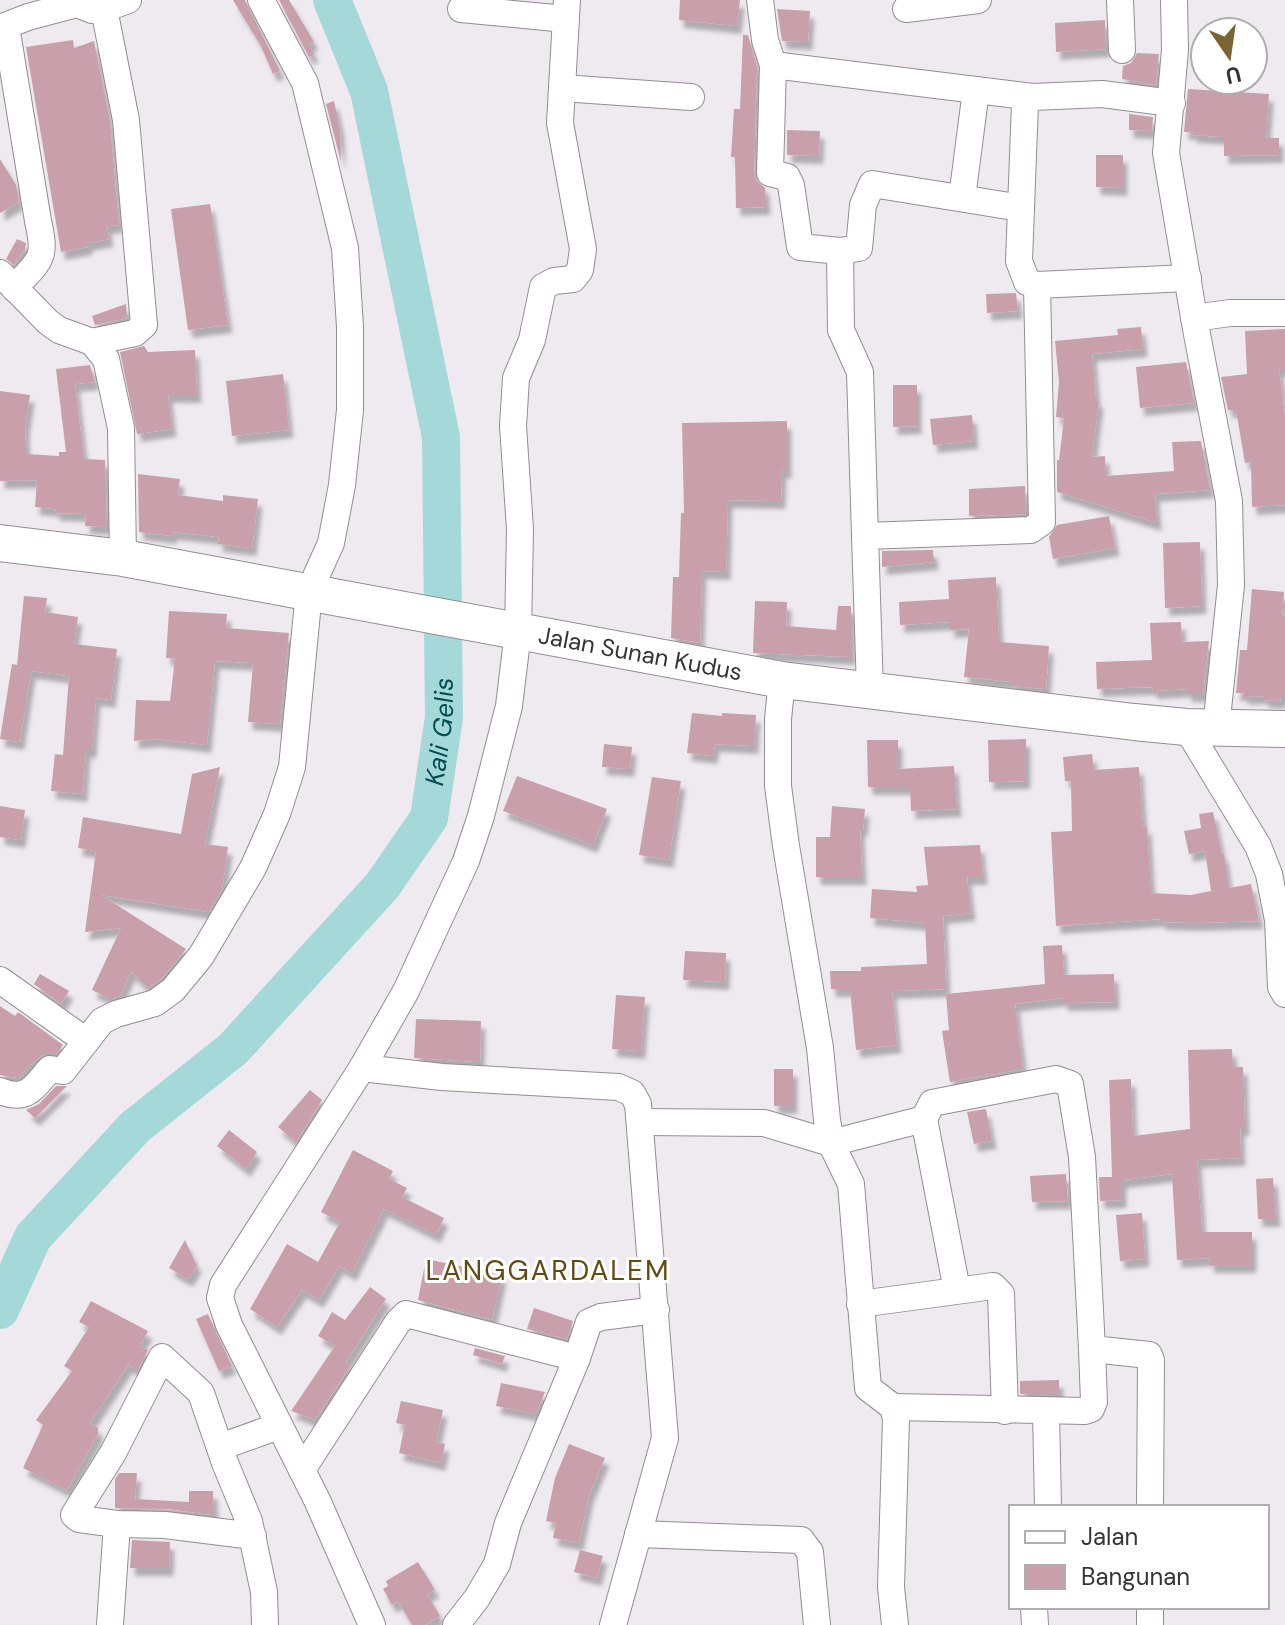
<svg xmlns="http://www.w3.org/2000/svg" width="1285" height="1625" font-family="'DM Sans',sans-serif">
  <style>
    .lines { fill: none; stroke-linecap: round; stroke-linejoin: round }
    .river { stroke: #a5d8d9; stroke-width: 38 }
    .building { fill: #c99fac; filter: url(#shadow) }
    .street-casing { stroke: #928d92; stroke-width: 28 }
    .secondary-casing { stroke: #928d92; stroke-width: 38 }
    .street { stroke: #fff; stroke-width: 26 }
    .secondary { stroke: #fff; stroke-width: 36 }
    .labels { text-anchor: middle; stroke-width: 6; stroke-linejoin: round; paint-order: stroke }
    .street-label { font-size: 24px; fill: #353436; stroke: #fff }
    .water-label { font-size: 26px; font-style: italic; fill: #004e50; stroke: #fff }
    .quarter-label { font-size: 28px; letter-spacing: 2px; fill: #634a0f; stroke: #fff }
  </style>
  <defs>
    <filter id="shadow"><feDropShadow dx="4.5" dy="8" stdDeviation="2" flood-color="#0004"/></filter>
  </defs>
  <rect width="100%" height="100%" fill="#efeaf0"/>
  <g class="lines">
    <path class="river" id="s1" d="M0,1310L33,1237L135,1127L233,1049L382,886L429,818L444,717L441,437L369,91L332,0"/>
  </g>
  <g class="building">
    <path d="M233,0H245L280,71L273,74L261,46Z"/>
    <path d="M279,0H289L314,42L309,44L314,55L309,57Z"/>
    <path d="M680,0H740L737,26L679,20Z"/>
    <path d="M777,9L810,11L808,42L782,41Z"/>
    <path d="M1105,20L1106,49L1056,52L1055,23Z"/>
    <path d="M743,35H748L757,67L754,173L756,180L765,188L766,207L736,208L735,157H731L734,109H740Z"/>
    <path d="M73,40L74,48L94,41L110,122L119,225L107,226L109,239L88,243V247L61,252L26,47Z"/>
    <path d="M1137,53L1159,54L1156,85L1122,79L1123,66L1131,63Z"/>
    <path d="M1188,89L1269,94L1266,138H1279V155L1224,156V137L1192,135L1193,132H1184Z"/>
    <path d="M334,101L340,129L341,162L326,104Z"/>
    <path d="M1129,114L1153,117L1152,131L1129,130Z"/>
    <path d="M787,130L820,131L819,156L787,155Z"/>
    <path d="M1096,155H1123V188L1096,187Z"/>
    <path d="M0,159L16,185L19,202L0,213Z"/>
    <path d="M210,204L228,325L188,330L171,209Z"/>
    <path d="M17,239L26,243L25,249L14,265L6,259Z"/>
    <path d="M1016,293L1018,311L987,313L986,294Z"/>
    <path d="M126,304L127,318L95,325L92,316Z"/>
    <path d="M1141,327L1143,349L1092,354L1096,400L1099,401L1092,457L1105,456L1106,476L1174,471L1172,442L1201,441L1210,490L1155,494L1157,523L1057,492V460H1059L1064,418L1056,417L1059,382L1055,341L1118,335L1117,329Z"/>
    <path d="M1285,329V369H1279L1285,416V505L1252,507L1251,462L1245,463L1236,410H1228L1221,377L1247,374L1245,331Z"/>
    <path d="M144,346L148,352L195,350L197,395H168L172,429L137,434L120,352Z"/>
    <path d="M1186,362L1194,403L1140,408L1136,367Z"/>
    <path d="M90,365L95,382L75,384L84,459L105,460L107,527L85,526L86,514L55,513L56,509L35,507L37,480L0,481V391L30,395L25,429L26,454L59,456V452H66L56,369Z"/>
    <path d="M283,374L289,430L232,436L226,381Z"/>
    <path d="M893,385H917V426L893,427Z"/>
    <path d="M972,415L974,441L933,445L930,419Z"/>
    <path d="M787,421V471L782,470L781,501L728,500L726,572L702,571L700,643L671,638L673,577H679L681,513H684L682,423Z"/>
    <path d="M138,474L180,479L178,495L223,501V495L258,499L252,548L218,544L219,537L173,532L172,536L139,532Z"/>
    <path d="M1025,486L1026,514L969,516V489Z"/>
    <path d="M1109,516L1115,548L1053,559L1049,537L1057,525Z"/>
    <path d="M1200,542L1202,606L1165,608L1163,543Z"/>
    <path d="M933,550L934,562L882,567V551Z"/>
    <path d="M996,577L999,642L1049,646L1046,689L1013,686V682L964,677L969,629L950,630V622L900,625L899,602L949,599L948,580Z"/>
    <path d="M1252,589L1284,592L1282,615L1285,616V697H1281L1280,701L1264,700V696L1244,697V693H1236L1240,650H1247Z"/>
    <path d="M24,596L47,598L45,612L78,617L74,644L117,649L111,700L96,698L92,750H86L83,794L51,791L55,754L63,755L69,676L31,671L20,742L0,739L12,664L17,665Z"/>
    <path d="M755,601L787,602L786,626L836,630L838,606H851V657L753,653Z"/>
    <path d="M169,611L227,614L226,628L289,633L280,724L248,722L253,663L215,661L207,745L156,739L134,741L136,700L170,701L175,658H166Z"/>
    <path d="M1181,622L1182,642L1209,641L1203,694H1187V689L1153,691L1152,687L1097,689L1096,662L1152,660L1150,623Z"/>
    <path d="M692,713L722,716V713L756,715L754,746L715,744L713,756L687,753Z"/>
    <path d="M1026,739V781L989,782L988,740Z"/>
    <path d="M867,740H898V769L954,766L957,809L911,811L910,787H868Z"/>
    <path d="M604,744L632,747L630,769L602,767Z"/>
    <path d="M1092,754L1094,770L1139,767L1143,827L1147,826L1151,893L1191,895L1211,891L1205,851L1189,854L1184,831L1201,828L1199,814L1213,812L1222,855L1224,854L1229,888L1251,884L1259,921L1197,923L1161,922V919L1056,926L1051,832L1072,831L1071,781H1065L1063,757Z"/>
    <path d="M220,767L205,844L228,847L222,890L209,912L101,895L186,949L162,978L148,988L131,972L120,996L111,999L92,990L121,928L85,932L96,851L78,848L83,817L181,834L192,774Z"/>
    <path d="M517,776L607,809L593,845L503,811Z"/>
    <path d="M652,777L681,781L669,860L639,855Z"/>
    <path d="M0,806L25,810L21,840L0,837Z"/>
    <path d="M832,806L865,809L863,829H860L862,877H816V837H830Z"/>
    <path d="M980,845L983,877H967L971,913L943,916L946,989L892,991L897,1045L856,1050L850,989H831L830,971H861V967L927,964L925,923L870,918L872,889L917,892L916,886L928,885L924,847Z"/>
    <path d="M1062,945L1064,975L1114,974L1115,1002L1063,1003V998L1015,1004L1023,1069L950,1082L942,1031L949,1030L946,994L1045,984L1043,946Z"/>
    <path d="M685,951L726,953L725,982L683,980Z"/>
    <path d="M40,974L69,991L61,1004L34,984Z"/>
    <path d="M616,995L645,997L641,1051L612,1049Z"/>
    <path d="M0,1006L15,1016L18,1012L63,1045L56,1054H45L38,1058L18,1078L0,1075Z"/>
    <path d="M416,1019L481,1021L480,1062L414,1058Z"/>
    <path d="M1232,1049L1233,1067H1243L1245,1128H1240L1241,1158L1197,1160L1202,1232H1252V1265H1209L1210,1258L1177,1260L1172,1174L1122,1180V1200L1100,1201L1099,1177H1112L1109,1080L1131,1079L1133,1136L1190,1129L1188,1050Z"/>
    <rect x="774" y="1069" width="19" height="37"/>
    <path d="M56,1086H67L35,1118L26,1110L39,1104Z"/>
    <path d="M310,1090L322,1100L296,1142L278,1127Z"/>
    <path d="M986,1109L992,1141L974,1144L967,1112Z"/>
    <path d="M229,1130L257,1152L246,1169L217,1146Z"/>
    <path d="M353,1150L393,1171L389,1179L407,1188L402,1197L444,1218L436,1235L384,1209L352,1273L339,1266L319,1300L302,1290L277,1327L250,1309L287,1244L318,1262L340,1222L321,1212Z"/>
    <path d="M1066,1174L1068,1201L1032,1202L1030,1176Z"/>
    <path d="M1273,1178L1276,1219H1258L1256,1179Z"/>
    <path d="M1142,1213L1145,1259L1120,1261L1116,1215Z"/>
    <path d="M185,1240L197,1266L188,1279L169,1268Z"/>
    <path d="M426,1259L502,1275L492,1320L418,1300Z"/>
    <path d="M370,1287L386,1299L346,1362L350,1366L315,1420L291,1411L335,1346L318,1336L332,1312L345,1320Z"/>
    <path d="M91,1301L148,1331L140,1346L148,1350L138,1370L128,1365L90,1423L98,1428V1434L67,1490L23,1468L43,1425L36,1420L72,1371L64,1366L89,1327L79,1322Z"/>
    <path d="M534,1308L573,1321L567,1339L527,1329Z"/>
    <path d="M208,1314L232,1366L219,1371L196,1319Z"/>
    <path d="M475,1348L505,1356L502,1364L473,1355Z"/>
    <path d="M1059,1380V1394H1020V1381Z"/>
    <path d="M501,1383L545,1392L536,1414L496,1406Z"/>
    <path d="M401,1401L443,1410L436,1442L445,1444L441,1463L399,1453L405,1425L396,1423Z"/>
    <path d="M569,1444L605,1458L589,1495L579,1543L553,1538L556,1523L546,1521L555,1478Z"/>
    <path d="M119,1473H137L135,1499L189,1502V1491H213L214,1515L167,1509L115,1508V1479Z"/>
    <path d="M132,1540L170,1542L169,1568H130Z"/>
    <path d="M580,1550L603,1556L597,1578L574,1572Z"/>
    <path d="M418,1562L435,1590L427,1594L440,1616L425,1625H412L398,1601L392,1605L383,1589L388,1586L386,1581Z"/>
  </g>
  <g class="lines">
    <g class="street-casing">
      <g id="street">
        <path d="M760,0L765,40L773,65"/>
        <path d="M1120,0L1122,50"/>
        <path d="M1174,0L1175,50L1166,153L1196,329L1229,501L1231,585L1216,728"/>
        <path d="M461,9L566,19"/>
        <path d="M906,9L978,0"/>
        <path d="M6,26L38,221C47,260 40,260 14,288"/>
        <path d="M0,28L28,17L77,4L92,10L104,9L128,0"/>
        <path d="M562,88L691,97"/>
        <path d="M1172,103L1102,94L1033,97L1025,103L1019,261L1027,282L1037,285L1188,278"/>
        <path d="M962,198L976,90"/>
        <path d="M840,251L859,248L863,205L872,184L1021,208"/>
        <path d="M0,273L48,322L59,330L92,342L106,359L121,428L123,558"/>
        <path d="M1194,318L1230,313H1285"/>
        <path d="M92,342L135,333L144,325L126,120L104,9"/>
        <path d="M865,536L860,372L841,330L840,251L800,247L791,185L787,177L770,173L773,65L1033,97"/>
        <path d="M782,680L778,719V786L786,846L820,1048L827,1120L831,1143L851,1184L868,1388L893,1407L896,1419L891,1587L895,1625"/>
        <path d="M870,690L865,536L1031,530L1042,522L1037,285"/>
        <path d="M1186,727L1258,846L1269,874L1278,920L1281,987L1285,994"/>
        <path d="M0,980L86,1041"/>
        <path d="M362,1068L442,1077L618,1087L632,1093L638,1104L665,1438L613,1625"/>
        <path d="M0,1091C27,1102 33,1088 50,1069L63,1071L102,1021L116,1014L155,1003L173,990L201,956L253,868L277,814L292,767L309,592L331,543L342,485L350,410V327L345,248L305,83L261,0"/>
        <path d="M924,1119L957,1290"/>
        <path d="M641,1122L764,1123L831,1143L924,1119L932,1103L1056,1079L1070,1084L1082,1157L1092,1349L1149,1355L1151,1360L1150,1507"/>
        <path d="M860,1304L993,1286L1001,1294L1005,1411"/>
        <path d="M893,1407L1085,1411L1091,1409L1094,1402L1092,1349"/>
        <path d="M1046,1411L1048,1507"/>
        <path d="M220,1447L279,1426"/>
        <path d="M302,1470L398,1322L406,1314L577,1358L589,1322L601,1317L656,1310"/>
        <path d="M638,1534L801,1540L810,1552L817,1625"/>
        <path d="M253,1536L165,1525L117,1524L79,1519L74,1515L113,1453L162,1357L201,1393L225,1463L249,1521L264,1592L265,1625"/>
        <path d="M1034,1607L1035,1625"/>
        <path d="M110,1625L117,1524"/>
        <path d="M372,1625L317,1500L229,1325L220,1298L223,1285L362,1068L406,991L466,861L481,816L509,706L518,632L520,529L513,426L516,378L532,340L543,287L554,281L573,279L580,270L583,249L560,123L567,0"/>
        <path d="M456,1625L477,1598L497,1564L508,1523L577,1358"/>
        <path d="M1150,1625V1607"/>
      </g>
    </g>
    <g class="secondary-casing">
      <g id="secondary">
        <path id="s2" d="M0,543L123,558L782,680L1134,722L1186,727L1285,729"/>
      </g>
    </g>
    <use href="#street" class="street"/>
    <use href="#secondary" class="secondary"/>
  </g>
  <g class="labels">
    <g class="street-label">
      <text dy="8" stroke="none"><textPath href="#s2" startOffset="650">Jalan Sunan Kudus</textPath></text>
    </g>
    <g class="water-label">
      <text dy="9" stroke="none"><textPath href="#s1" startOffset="746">Kali Gelis</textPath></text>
    </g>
    <g class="quarter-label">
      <text x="548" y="1280">LANGGARDALEM</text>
    </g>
  </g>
  <rect x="1009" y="1505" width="260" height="104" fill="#ffffff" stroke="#aeaeaf" stroke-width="2"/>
  <rect x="1025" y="1531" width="40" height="12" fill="#ffffff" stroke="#aeaeaf" stroke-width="2"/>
  <text x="1081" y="1545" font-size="24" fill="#353436">Jalan</text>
  <rect x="1025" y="1565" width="40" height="24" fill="#c99fac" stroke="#aeaeaf" stroke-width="2"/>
  <text x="1081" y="1585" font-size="24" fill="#353436">Bangunan</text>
  <g transform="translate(1229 56) rotate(167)"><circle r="38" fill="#ffffff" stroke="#aeaeaf" stroke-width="2"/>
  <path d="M0-6L14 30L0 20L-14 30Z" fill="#7a6434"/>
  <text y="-12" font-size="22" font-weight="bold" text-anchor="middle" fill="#353436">U</text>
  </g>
</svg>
